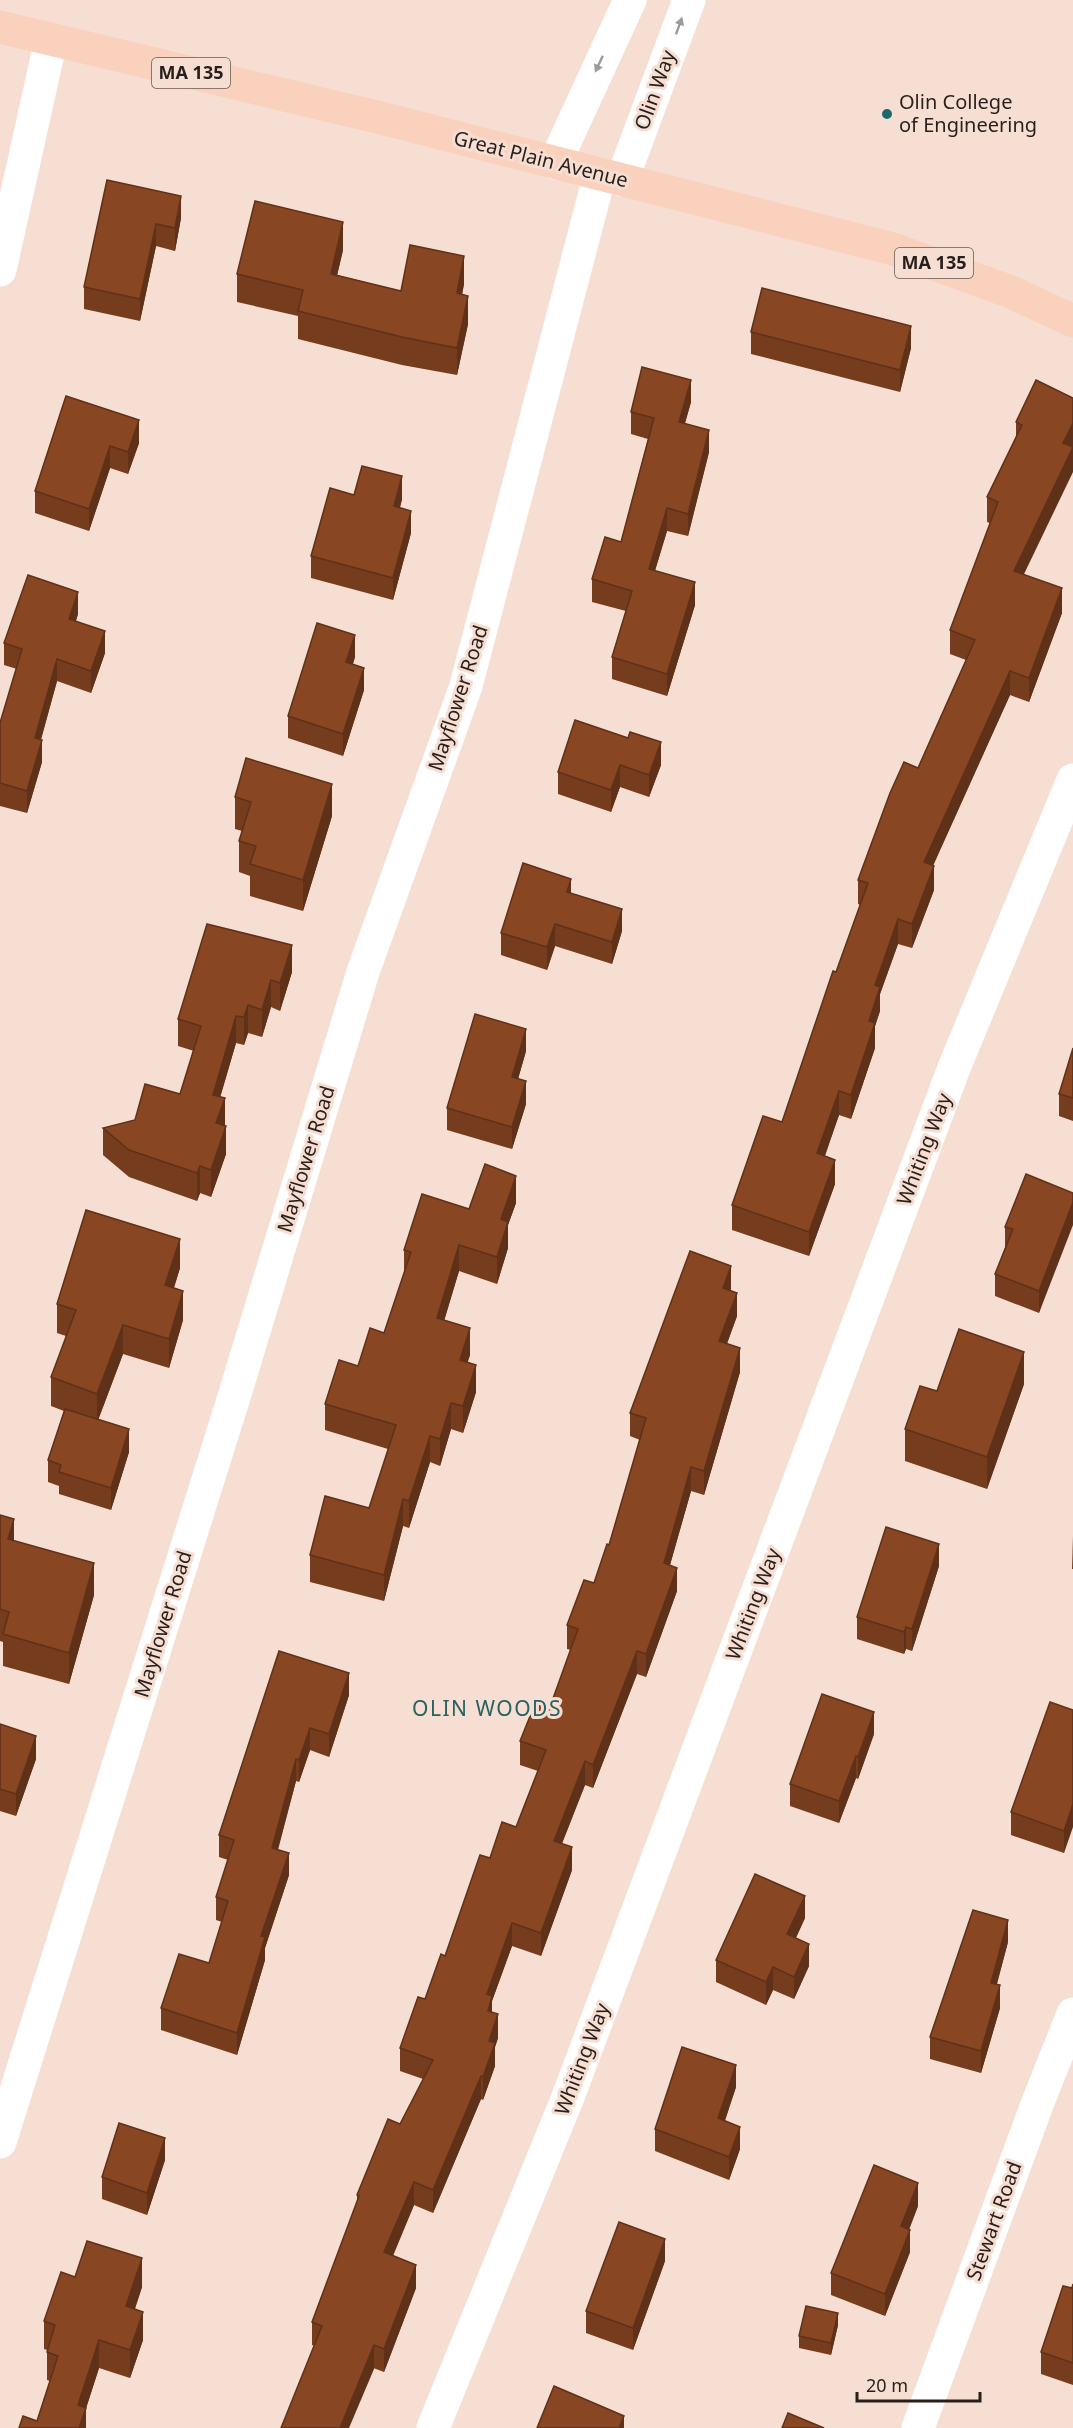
<svg xmlns="http://www.w3.org/2000/svg" width="1073" height="2428" font-family="'Noto Sans',sans-serif">
  <style>
    .lines { fill: none; stroke-linecap: round; stroke-linejoin: round }
    .minor { stroke: #fff; stroke-width: 33 }
    .primary { stroke: #f9d1bc; stroke-width: 33 }
    .wall { fill: #753c1e }
    .shaded-wall { fill: #5f3118 }
    .building { fill: #884623; stroke: #5f3118; stroke-width: 1.5 }
    .oneway { fill: #9e9a98 }
    .poi-dot { fill: #1c696b; stroke: #f7ded2; stroke-width: 2 }
    .labels { text-anchor: middle; stroke-width: 6; stroke-linejoin: round; paint-order: stroke }
    .shield { fill: #f7ded2; stroke: #665852; stroke-width: 1.5 }
    .shield-label { font-size: 18px; font-weight: bold; fill: #281f1b }
    .street-label { font-size: 20px; fill: #281f1b; stroke: #f7ded2 }
    .poi-label { font-size: 20px; fill: #281f1b; stroke: #f7ded2; text-anchor: start }
    .neighbourhood-label { font-size: 21px; letter-spacing: 1.5px; fill: #276162; stroke: #f7ded2 }
  </style>
  <rect width="100%" height="100%" fill="#f7ded2"/>
  <g class="lines">
    <g class="minor">
      <path d="M555,163L630,0"/>
      <path d="M622,180L689,0"/>
      <path d="M0,270L51,40"/>
      <path d="M0,2142L234,1397L363,972L466,686L600,174"/>
      <path d="M433,2428L568,2097L954,1068L1073,780"/>
      <path d="M918,2428L1038,2102L1073,2014"/>
    </g>
    <path class="primary" d="M0,27L381,118L893,249L1011,292L1073,321"/>
  </g>
  <g class="wall">
    <path d="M107,180L181,218L175,251L156,246L140,321L84,309V287Z"/>
    <path d="M343,250L337,275L401,291L464,284L462,294L468,324L457,375L402,365L298,339V316L237,302V274Z"/>
    <path d="M751,332L911,348L900,392L751,354Z"/>
    <path d="M1036,380L1024,574L1062,613L1029,702L1010,695L933,865L934,890L912,948L898,944L880,994V1011L875,1026V1048L851,1119L839,1115L825,1156L835,1184L809,1256L732,1230V1205L782,1122L860,905L858,904V880L918,768L966,660L950,654V630L990,523L987,522V497L1016,437V422Z"/>
    <path d="M691,402L685,423L709,452L688,536L667,531L655,570L695,605L667,696L612,679V657L626,611L592,602V579L621,542L648,439L631,434V412Z"/>
    <path d="M139,420V443L128,474L110,468L89,531L35,513V491Z"/>
    <path d="M354,495L402,499L400,508L411,533L393,600L311,578V556Z"/>
    <path d="M78,614L76,621L105,653L91,693L57,681L41,740L42,762L27,813L0,806V723L17,669L4,665V643Z"/>
    <path d="M355,657L353,664L364,690L343,756L288,738V716Z"/>
    <path d="M628,738L661,765L649,797L620,787L611,812L558,794V772Z"/>
    <path d="M235,797L332,816L303,911L250,896V876L239,872V841L242,831L235,829Z"/>
    <path d="M571,893L622,931L612,964L555,946L547,970L501,955V933Z"/>
    <path d="M292,972L280,1011L271,1007L262,1037L248,1033L244,1045L236,1043L220,1097L225,1126L226,1154L211,1197L200,1193L197,1201L129,1177L103,1155V1128L135,1120L180,1094L194,1051L178,1046V1019Z"/>
    <path d="M1073,1048V1121L1059,1116V1094Z"/>
    <path d="M526,1051L518,1079L526,1104L512,1149L447,1130V1108Z"/>
    <path d="M1073,1193L1039,1313L995,1296V1274L1005,1248V1227Z"/>
    <path d="M516,1203L508,1225V1248L497,1284L459,1271L444,1320L470,1355L467,1362L476,1392L463,1433L451,1429L440,1466L430,1462L409,1528L403,1526L384,1601L310,1582V1555L369,1508L388,1449L325,1430V1404L358,1366L384,1333L404,1273V1250L469,1209Z"/>
    <path d="M180,1268L174,1288L183,1320L169,1368L123,1354L98,1420L129,1452L111,1510L59,1494V1486L48,1482V1460L64,1411L51,1406V1377L66,1336L57,1333V1304Z"/>
    <path d="M731,1289V1291L737,1316L727,1344L740,1372L704,1495L691,1491L670,1565L677,1591L646,1677L637,1674L593,1788L585,1785L562,1843L572,1870L541,1956L512,1946L492,2001V2012L498,2038L495,2047V2066L483,2100L481,2099L433,2213L414,2205L393,2256L416,2288L384,2372L312,2345V2322L357,2203V2195L400,2124L423,2079L400,2071V2048L425,1999L490,1858L516,1827L538,1771L520,1765V1741L551,1704L571,1650L567,1649V1625L594,1583L609,1545L640,1440L630,1436V1413Z"/>
    <path d="M1024,1384L987,1489L905,1461V1429L937,1391Z"/>
    <path d="M0,1515L14,1541L94,1595L69,1684L3,1666V1642L0,1641Z"/>
    <path d="M1073,1535V1569H1072Z"/>
    <path d="M939,1566L912,1651L906,1649L904,1654L857,1639V1617Z"/>
    <path d="M279,1651L349,1695L329,1757L310,1750L299,1782L296,1781L278,1850L289,1875L265,1948V1960L237,2055L161,2030V2008L209,1963L222,1922L216,1920V1897L228,1860L219,1857V1835Z"/>
    <path d="M1073,1710L1064,1853L1011,1835V1812Z"/>
    <path d="M0,1724L36,1759L16,1816L0,1811Z"/>
    <path d="M874,1734L858,1779L856,1778L839,1823L790,1806V1784Z"/>
    <path d="M805,1918L796,1938L809,1966L794,1999L773,1990L766,2005L716,1982V1960Z"/>
    <path d="M1008,1942L997,1984L1000,2008L981,2073L930,2059V2037Z"/>
    <path d="M736,2087L725,2121L740,2149L729,2180L655,2151V2129Z"/>
    <path d="M165,2160L147,2215L102,2199V2177Z"/>
    <path d="M918,2206L909,2230L910,2252L885,2316L831,2295V2273Z"/>
    <path d="M665,2261L633,2350L586,2333V2311Z"/>
    <path d="M75,2277L142,2287L135,2309L143,2340L130,2378L99,2368L86,2408V2428H19L37,2421L50,2381L47,2380V2350L44,2349V2321Z"/>
    <path d="M1073,2284V2385L1041,2374V2352Z"/>
    <path d="M838,2325L831,2355L799,2348V2336Z"/>
  </g>
  <g class="shaded-wall">
    <path d="M181,196V218L175,251V228Z"/>
    <path d="M343,222V250L331,302V274Z"/>
    <path d="M156,224V246L140,321V299Z"/>
    <path d="M464,256V284L457,321V293Z"/>
    <path d="M468,296V324L457,375V348Z"/>
    <path d="M911,326V348L900,392V370Z"/>
    <path d="M691,380V402L679,444V422Z"/>
    <path d="M139,420V443L128,474V452Z"/>
    <path d="M1073,423V447L1063,443Z"/>
    <path d="M709,430V452L688,536V514Z"/>
    <path d="M110,446V468L89,531V509Z"/>
    <path d="M1073,447V472L1014,595V571Z"/>
    <path d="M402,476V499L394,528V506Z"/>
    <path d="M667,508V531L649,591V569Z"/>
    <path d="M411,511V533L393,600V578Z"/>
    <path d="M695,582V605L667,696V674Z"/>
    <path d="M1062,588V613L1029,702V678Z"/>
    <path d="M78,592V614L69,641V619Z"/>
    <path d="M105,631V653L91,693V671Z"/>
    <path d="M355,635V657L346,684V662Z"/>
    <path d="M57,659V681L35,760V738Z"/>
    <path d="M364,668V690L343,756V734Z"/>
    <path d="M1010,671V695L924,886V862Z"/>
    <path d="M42,740V762L27,813V791Z"/>
    <path d="M661,742V765L649,797V775Z"/>
    <path d="M620,765V787L611,812V790Z"/>
    <path d="M332,784V816L303,911V880Z"/>
    <path d="M934,866V890L912,948V924Z"/>
    <path d="M571,879V901L567,892Z"/>
    <path d="M622,909V931L612,964V942Z"/>
    <path d="M898,919V944L880,994V1011L875,1026V1048L851,1119V1095L869,1021L875,985Z"/>
    <path d="M555,924V946L547,970V947Z"/>
    <path d="M292,945V972L280,1011V983Z"/>
    <path d="M271,980V1007L262,1037V1010Z"/>
    <path d="M248,1005V1033L244,1045V1017Z"/>
    <path d="M236,1016V1043L213,1122V1095Z"/>
    <path d="M526,1029V1051L512,1100V1077Z"/>
    <path d="M526,1081V1104L512,1149V1127Z"/>
    <path d="M839,1091V1115L817,1177V1153Z"/>
    <path d="M225,1098V1126L216,1123Z"/>
    <path d="M226,1126V1154L211,1197V1170Z"/>
    <path d="M835,1160V1184L809,1256V1232Z"/>
    <path d="M200,1166V1193L197,1201V1173Z"/>
    <path d="M516,1176V1203L508,1225V1248L497,1284V1257L501,1219Z"/>
    <path d="M1073,1202V1225L1039,1313V1291Z"/>
    <path d="M180,1239V1268L165,1315V1285Z"/>
    <path d="M459,1245V1271L437,1345V1318Z"/>
    <path d="M731,1266V1289L723,1312V1288Z"/>
    <path d="M183,1291V1320L169,1368V1339Z"/>
    <path d="M737,1293V1316L719,1364V1341Z"/>
    <path d="M123,1325V1354L97,1423V1394Z"/>
    <path d="M470,1328V1355L460,1387V1360Z"/>
    <path d="M740,1348V1372L704,1495V1471Z"/>
    <path d="M1024,1352V1384L987,1489V1457Z"/>
    <path d="M476,1365V1392L463,1433V1406Z"/>
    <path d="M451,1403V1429L440,1466V1439Z"/>
    <path d="M129,1429V1452L111,1510V1488Z"/>
    <path d="M430,1436V1462L409,1528V1501Z"/>
    <path d="M691,1467V1491L664,1586V1563Z"/>
    <path d="M403,1499V1526L384,1601V1575Z"/>
    <path d="M14,1519V1551L8,1539Z"/>
    <path d="M939,1544V1566L912,1651V1629Z"/>
    <path d="M94,1563V1595L69,1684V1653Z"/>
    <path d="M677,1568V1591L646,1677V1654Z"/>
    <path d="M906,1627V1649L904,1654V1632Z"/>
    <path d="M637,1651V1674L593,1788V1765Z"/>
    <path d="M349,1673V1695L329,1757V1734Z"/>
    <path d="M874,1712V1734L858,1779V1757Z"/>
    <path d="M310,1728V1750L299,1782V1760Z"/>
    <path d="M36,1736V1759L16,1816V1794Z"/>
    <path d="M856,1756V1778L839,1823V1801Z"/>
    <path d="M296,1759V1781L272,1870V1848Z"/>
    <path d="M585,1761V1785L554,1864V1841Z"/>
    <path d="M1073,1804V1827L1064,1853V1831Z"/>
    <path d="M572,1847V1870L541,1956V1933Z"/>
    <path d="M289,1853V1875L265,1948V1960L237,2055V2033L261,1936Z"/>
    <path d="M805,1896V1918L787,1956V1934Z"/>
    <path d="M1008,1920V1942L991,2005V1983Z"/>
    <path d="M512,1923V1946L492,2001V2020L488,2034L487,1994Z"/>
    <path d="M809,1944V1966L794,1999V1977Z"/>
    <path d="M773,1967V1990L766,2005V1982Z"/>
    <path d="M1000,1985V2008L981,2073V2051Z"/>
    <path d="M498,2014V2038L495,2047V2066L483,2100V2077L489,2041Z"/>
    <path d="M736,2065V2087L718,2140V2118Z"/>
    <path d="M481,2076V2099L433,2213V2190Z"/>
    <path d="M740,2127V2149L729,2180V2157Z"/>
    <path d="M165,2138V2160L147,2215V2193Z"/>
    <path d="M414,2182V2205L384,2276V2252Z"/>
    <path d="M918,2183V2206L901,2249V2226Z"/>
    <path d="M910,2230V2252L885,2316V2294Z"/>
    <path d="M665,2239V2261L633,2350V2328Z"/>
    <path d="M142,2258V2287L126,2334V2306Z"/>
    <path d="M416,2265V2288L384,2372V2349Z"/>
    <path d="M143,2312V2340L130,2378V2350Z"/>
    <path d="M838,2313V2325L831,2355V2343Z"/>
    <path d="M99,2340V2368L83,2418L86,2408V2428H78V2405Z"/>
    <path d="M374,2345V2369L349,2428H340Z"/>
    <path d="M624,2416V2428H619Z"/>
  </g>
  <g class="building">
    <path d="M107,180L181,196L175,228L156,224L140,299L84,287Z"/>
    <path d="M255,201L343,222L331,274L401,291L410,245L464,256L457,293L468,296L457,348L402,337L298,311L303,290L237,274Z"/>
    <path d="M762,288L911,326L900,370L751,332Z"/>
    <path d="M642,367L691,380L679,422L709,430L688,514L667,508L649,569L695,582L667,674L612,657L632,591L592,579L605,537L621,542L654,418L631,412Z"/>
    <path d="M1036,380L1073,398V423L1063,443L1073,447L1014,571L1062,588L1029,678L1010,671L924,862L934,866L912,924L898,919L875,985L880,987L869,1021L875,1023L851,1095L839,1091L817,1153L835,1160L809,1232L732,1205L763,1116L782,1122L833,971L836,972L868,883L858,880L890,793L904,762L918,768L975,640L950,630L998,502L987,497L1022,425L1016,422Z"/>
    <path d="M66,396L139,420L128,452L110,446L89,509L35,491Z"/>
    <path d="M362,466L402,476L394,506L411,511L393,578L311,556L330,488L354,495Z"/>
    <path d="M28,575L78,592L69,619L105,631L91,671L57,659L35,738L42,740L27,791L0,783V723L22,649L4,643Z"/>
    <path d="M317,623L355,635L346,662L364,668L343,734L288,716Z"/>
    <path d="M575,720L628,738L630,732L661,742L649,775L620,765L611,790L558,772Z"/>
    <path d="M246,758L332,784L303,880L250,864L256,846L239,841L251,802L235,797Z"/>
    <path d="M523,863L571,879L567,892L622,909L612,942L555,924L547,947L501,933Z"/>
    <path d="M207,924L292,945L280,983L271,980L262,1010L248,1005L244,1017L236,1016L213,1095L225,1098L216,1123L226,1126L211,1170L200,1166L197,1173L129,1150L103,1128L135,1120L145,1084L180,1094L201,1026L178,1019Z"/>
    <path d="M475,1014L526,1029L512,1077L526,1081L512,1127L447,1108Z"/>
    <path d="M1073,1048V1098L1059,1094Z"/>
    <path d="M485,1164L516,1176L501,1219L508,1222L497,1257L459,1245L437,1318L470,1328L460,1360L476,1365L463,1406L451,1403L440,1439L430,1436L409,1501L403,1499L384,1575L310,1555L325,1496L369,1508L396,1425L325,1404L339,1360L358,1366L370,1328L384,1333L411,1252L404,1250L422,1194L469,1209Z"/>
    <path d="M1026,1174L1073,1193V1202L1039,1291L995,1274L1013,1229L1005,1227Z"/>
    <path d="M86,1210L180,1239L165,1285L183,1291L169,1339L123,1325L97,1394L51,1377L76,1310L57,1304Z"/>
    <path d="M690,1251L731,1266L723,1288L737,1293L719,1341L740,1348L704,1471L691,1467L664,1563L677,1568L646,1654L637,1651L593,1765L585,1761L554,1841L572,1847L541,1933L512,1923L487,1994L492,1996L488,2011L498,2014L489,2041L495,2043L483,2077L481,2076L433,2190L414,2182L384,2252L416,2265L384,2349L374,2345L340,2428H281L322,2326L312,2322L359,2196L357,2195L388,2119L400,2124L433,2060L400,2048L418,1997L425,1999L441,1954L445,1956L480,1855L490,1858L502,1822L516,1827L546,1750L520,1741L537,1699L551,1704L578,1629L567,1625L584,1580L594,1583L607,1544L609,1545L646,1418L630,1413Z"/>
    <path d="M959,1329L1024,1352L987,1457L905,1429L920,1386L937,1391Z"/>
    <path d="M65,1409L129,1429L111,1488L59,1472L61,1465L48,1460Z"/>
    <path d="M0,1515L14,1519L8,1539L94,1563L69,1653L3,1634L9,1612L0,1609Z"/>
    <path d="M886,1527L939,1544L912,1629L906,1627L904,1632L857,1617Z"/>
    <path d="M279,1651L349,1673L329,1734L310,1728L299,1760L296,1759L272,1848L289,1853L261,1936L265,1937L237,2033L161,2008L179,1954L209,1963L228,1901L216,1897L234,1840L219,1835Z"/>
    <path d="M822,1694L874,1712L858,1757L856,1756L839,1801L790,1784Z"/>
    <path d="M1050,1702L1073,1710V1804L1064,1831L1011,1812Z"/>
    <path d="M0,1724L36,1736L16,1794L0,1789Z"/>
    <path d="M755,1874L805,1896L787,1934L809,1944L794,1977L773,1967L766,1982L716,1960Z"/>
    <path d="M973,1910L1008,1920L991,1983L1000,1985L981,2051L930,2037Z"/>
    <path d="M682,2047L736,2065L718,2118L740,2127L729,2157L655,2129Z"/>
    <path d="M119,2123L165,2138L147,2193L102,2177Z"/>
    <path d="M874,2165L918,2183L901,2226L910,2230L885,2294L831,2273Z"/>
    <path d="M619,2222L665,2239L633,2328L586,2311Z"/>
    <path d="M87,2241L142,2258L126,2306L143,2312L130,2350L99,2340L78,2405L86,2408L79,2428H19L23,2416L37,2421L58,2356L47,2352L55,2325L44,2321L61,2272L75,2277Z"/>
    <path d="M1073,2284V2363L1041,2352L1063,2286L1072,2288Z"/>
    <path d="M806,2306L838,2313L831,2343L799,2336Z"/>
    <path d="M554,2386L624,2416L619,2428H537Z"/>
    <path d="M788,2413L824,2428H782Z"/>
  </g>
  <defs><path id="oneway-solid" d="M-6-.8H1V-3.2L6.5 0L1 3.2V.8H-6Z" transform="scale(1.5)"/></defs>
  <g class="oneway">
    <use href="#oneway-solid" transform="translate(679 26) rotate(-70)"/>
    <use href="#oneway-solid" transform="translate(599 64) rotate(115)"/>
  </g>
  <circle class="poi-dot" cx="887" cy="114" r="6"/>
  <g class="labels">
    <g class="shield">
      <rect x="152" y="58" width="78" height="30" rx="4.5"/>
      <rect x="895" y="248" width="78" height="30" rx="4.5"/>
    </g>
    <g class="shield-label">
      <text x="191" y="79">MA 135</text>
      <text x="934" y="269">MA 135</text>
    </g>
    <g class="street-label">
      <text transform="translate(655 90) rotate(-70)" y="7">Olin Way</text>
      <text transform="translate(541 159) rotate(14)" y="7">Great Plain Avenue</text>
      <text transform="translate(458 698) rotate(-72)" y="7">Mayflower Road</text>
      <text transform="translate(924 1149) rotate(-69)" y="7">Whiting Way</text>
      <text transform="translate(306 1159) rotate(-73)" y="7">Mayflower Road</text>
      <text transform="translate(753 1604) rotate(-69)" y="7">Whiting Way</text>
      <text transform="translate(163 1624) rotate(-73)" y="7">Mayflower Road</text>
      <text transform="translate(582 2059) rotate(-69)" y="7">Whiting Way</text>
      <text transform="translate(994 2221) rotate(-70)" y="7">Stewart Road</text>
    </g>
    <g class="poi-label">
      <text x="899" y="109">Olin College<tspan x="899" dy="23">of Engineering</tspan></text>
    </g>
    <g class="neighbourhood-label">
      <text x="487" y="1716">OLIN WOODS</text>
    </g>
  </g>
  <path d="M857 2392v9h123v-9" fill="none" stroke="#281f1b" stroke-width="3"/>
  <text x="866" y="2392" font-size="18" fill="#281f1b" stroke="#f7ded2" stroke-width="4.5" paint-order="stroke">20 m</text>
</svg>
